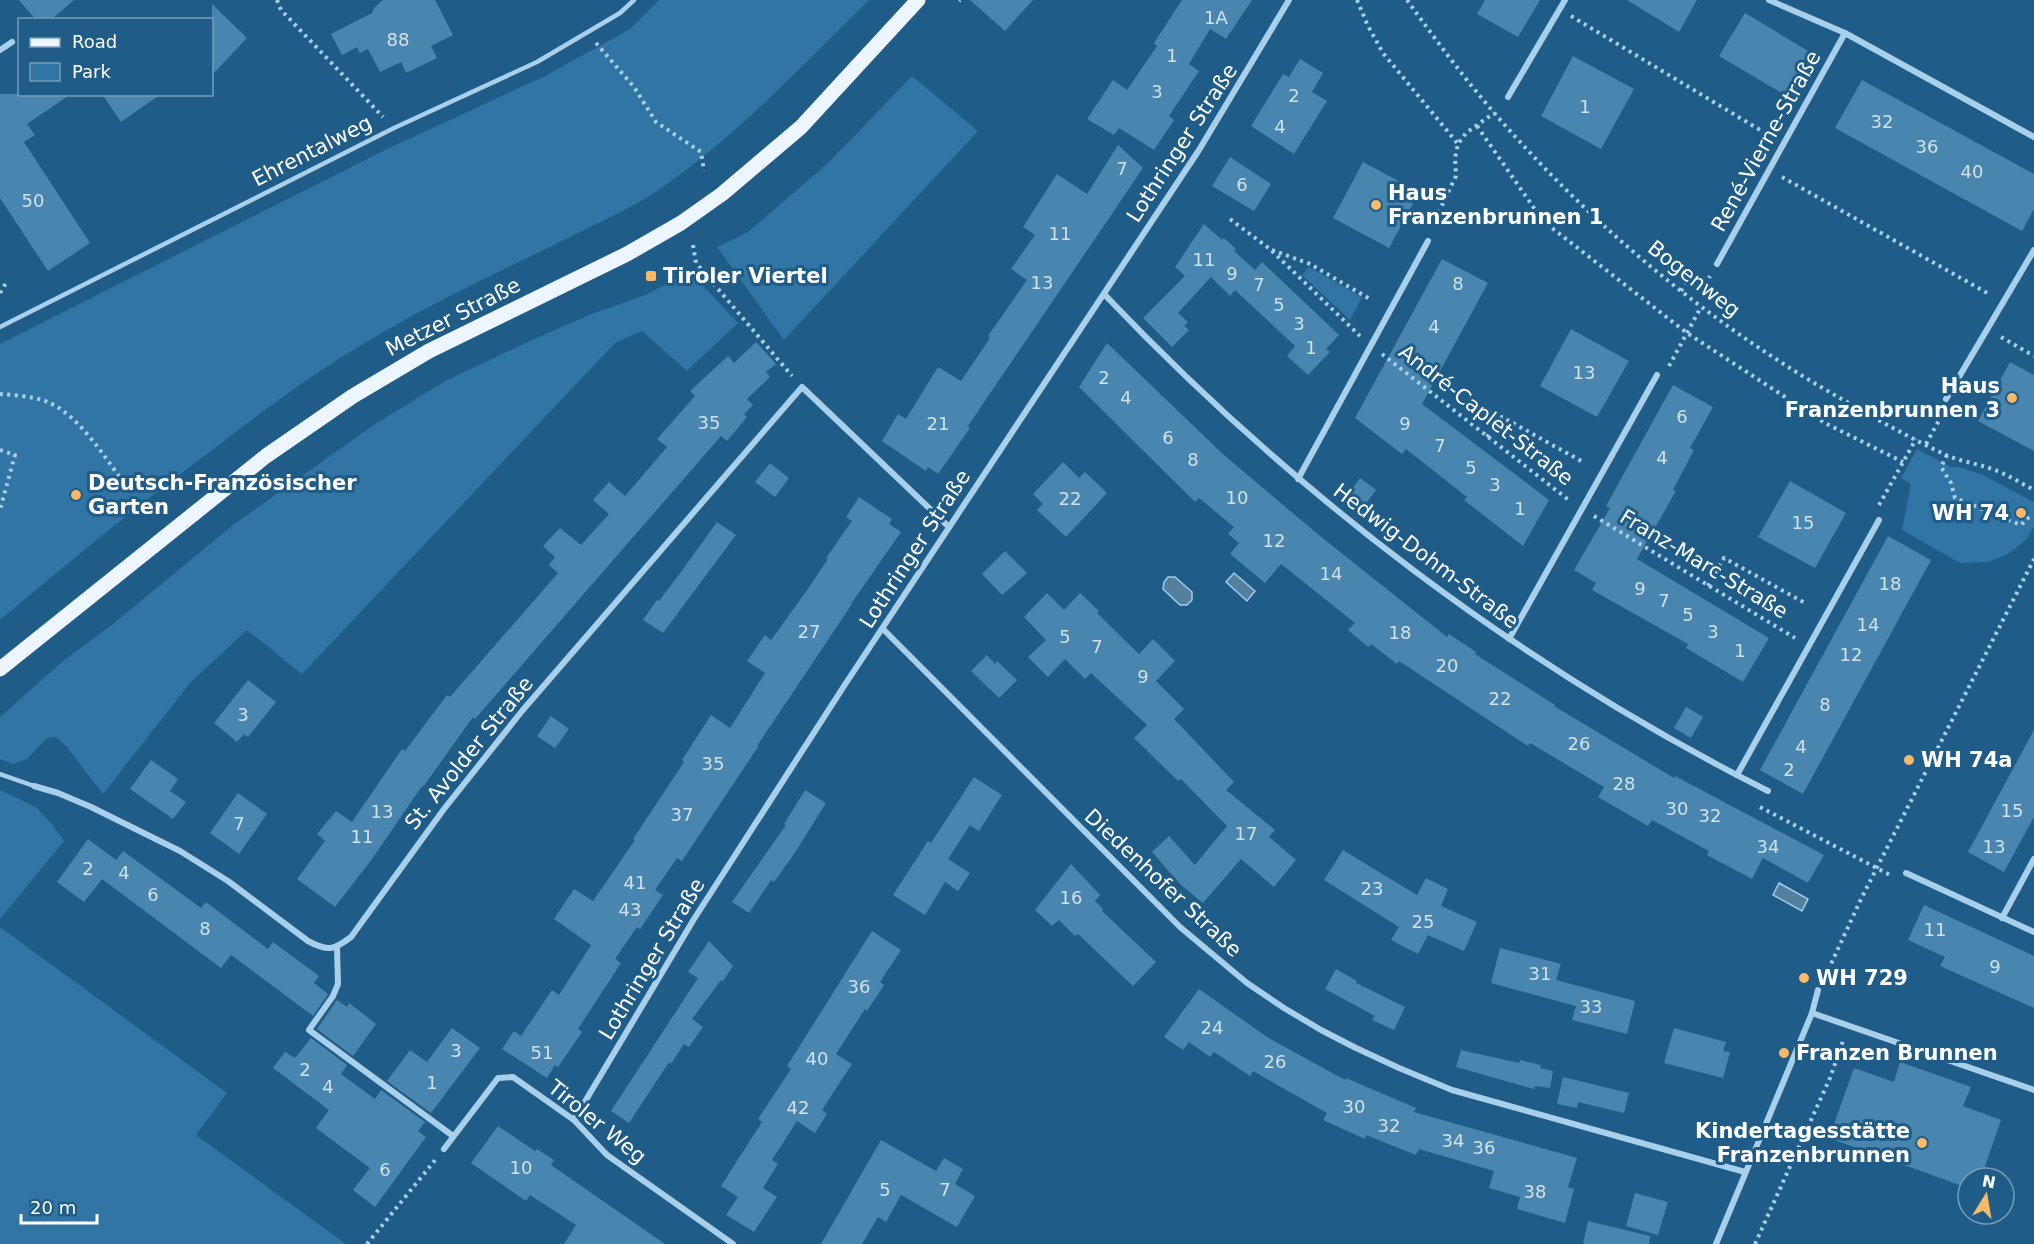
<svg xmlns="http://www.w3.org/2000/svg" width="2034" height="1244" font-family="'DejaVu Sans',sans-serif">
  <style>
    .green { fill: #3075a3 }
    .water { fill: #54809d; stroke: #9ccdec; stroke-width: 1.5 }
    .building { fill: #4886af }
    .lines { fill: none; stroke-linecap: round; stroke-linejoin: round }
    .path { stroke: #a9d0ea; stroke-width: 4; stroke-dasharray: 3 4.5; stroke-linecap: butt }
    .lane { stroke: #a9d0ea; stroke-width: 4.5 }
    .street { stroke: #a9d0ea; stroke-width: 6 }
    .primary { stroke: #edf6fe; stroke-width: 15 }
    .poi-dot { fill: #f8b968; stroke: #1f5c87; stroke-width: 2 }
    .labels { text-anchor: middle; stroke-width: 6; stroke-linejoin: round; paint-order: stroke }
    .number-label { font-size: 18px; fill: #d1e1eb }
    .street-label { font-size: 21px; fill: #fff; stroke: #1f5c87 }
    .poi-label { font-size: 21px; font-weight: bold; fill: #fff; stroke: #1f5c87; text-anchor: start }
  </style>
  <rect width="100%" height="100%" fill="#1f5c87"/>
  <g class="green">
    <path d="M659,0H869C801,67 736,137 657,191C628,210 596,224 566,239C499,272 429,304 365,343C312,374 263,411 215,448C141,503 70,561 0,620V344L387,149L545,76L630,29Z"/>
    <path d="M912,76L978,131L784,340L717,247L748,232L827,164Z"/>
    <path d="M1309,267L1362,297L1350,320L1302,275Z"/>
    <path d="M689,271L738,323L687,371L642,331L615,343L302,674L247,630L190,683L103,794L66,746L56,737L47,738L27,759L13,764L0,759V717L63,661L113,624L233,525L375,424L447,380L532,340L589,315L648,294Z"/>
    <path d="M1917,449L1951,467H1959L1983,475L2034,502V526L2026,540L2008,554L1988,562L1960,563L1902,530L1911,484L1901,478Z"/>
    <path d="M0,790L36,807L52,824L64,841L0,919Z"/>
    <path d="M0,927L227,1093L196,1135L346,1244H0Z"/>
  </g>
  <g class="water">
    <path d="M1234,573L1255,591L1247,601L1226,582Z"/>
    <path d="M1168,577H1175L1192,592V600L1187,605H1180L1163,589L1164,582Z"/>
    <path d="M1779,883L1808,899L1802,911L1773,895Z"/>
  </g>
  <g class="building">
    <path d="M19,0H74L51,20H36Z"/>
    <path d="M383,0H435L453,35L431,46L437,58L406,73L401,62L380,72L368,49L360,53L357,47L342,55L331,34L372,13L374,8Z"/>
    <path d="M970,0H1033L1005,31Z"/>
    <path d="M1182,0H1252L1226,39L1210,29L1189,64L1199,71L1169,116L1174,120L1154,150L1119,128L1114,135L1087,119L1113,80L1127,90L1157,46L1154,43Z"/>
    <path d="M1485,0H1540L1518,37L1477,14Z"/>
    <path d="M1627,0H1697L1679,32Z"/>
    <path d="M212,4L247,38L212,75Z"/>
    <path d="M1745,13L1818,57L1792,99L1719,56Z"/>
    <path d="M1573,56L1634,89L1601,149L1541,116Z"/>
    <path d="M1300,59L1323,73L1312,92L1327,101L1294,154L1251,126L1283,74L1289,77Z"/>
    <path d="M1862,80L2034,174V209L2022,231L1835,128Z"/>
    <path d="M0,94H71L27,124L35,135L24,142L90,243L48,271L0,198Z"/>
    <path d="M102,94H161L121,122Z"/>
    <path d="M1118,145L1143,168L968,426L970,428L938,474L928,467L926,471L882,441L898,414L906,419L938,367L961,381L990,338L988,336L1027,280L1011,269L1035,235L1023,227L1057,174L1087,194Z"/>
    <path d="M1230,157L1271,184L1254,211L1212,186Z"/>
    <path d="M1363,162L1419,192L1389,248L1333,218Z"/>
    <path d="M1204,224L1222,240L1224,238L1236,249L1234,251L1255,270L1262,262L1339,335L1326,349L1330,352L1308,375L1287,356L1295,346L1235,290L1230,296L1211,277L1178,313L1188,322L1184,326L1189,330L1172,347L1143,318L1185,276L1175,267Z"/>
    <path d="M1442,259L1488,283L1422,404L1549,500L1523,546L1464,500L1467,497L1406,449L1402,454L1355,418Z"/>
    <path d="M1571,329L1629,361L1597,417L1540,386Z"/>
    <path d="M756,342L776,364L766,372L770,377L747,399L753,405L744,414L747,417L727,441L721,436L475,719L473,717L423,787L422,786L372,859L335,907L297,879L325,841L317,834L336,811L352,822L402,749L405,751L447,695L450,697L558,573L549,565L555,557L543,546L560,528L581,545L609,514L593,500L609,482L625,496L667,447L657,439L695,396L690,391L728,356L734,363Z"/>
    <path d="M1107,343L1225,456L1320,536L1447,637L1449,634L1476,652L1475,654L1555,705L1554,706L1674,778L1675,776L1824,855L1808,883L1763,858L1752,879L1707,855L1709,851L1652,820L1648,826L1598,797L1604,787L1530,743L1528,746L1399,661L1397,664L1371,644L1368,647L1348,630L1355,623L1281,564L1265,583L1230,554L1239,543L1228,534L1234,527L1199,498L1195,502L1079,387Z"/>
    <path d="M2010,362L2034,375V451L1978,421Z"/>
    <path d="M1673,385L1713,407L1690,448L1694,450L1673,490L1676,491L1637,559L1769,638L1743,682L1686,648L1688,644L1592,590L1596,583L1574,570L1610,508L1606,506Z"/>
    <path d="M1063,462L1079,478L1085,472L1107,493L1066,537L1037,510L1043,504L1033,494Z"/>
    <path d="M770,463L789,478L775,497L755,482Z"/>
    <path d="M1360,478L1376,490L1358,514L1342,503Z"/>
    <path d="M1790,481L1846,513L1815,568L1758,537Z"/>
    <path d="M859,497L892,519L889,524L901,532L851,604H852L757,746L758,747L682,861L677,858L655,890L663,895L640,929L637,927L615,959L621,963L578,1029L582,1032L558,1067L555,1065L547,1078L502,1049L514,1031L521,1036L552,990L559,995L591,945L554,919L574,889L593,901L635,840L633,839L684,762L682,760L711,715L730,728L765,673L747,661L765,635L771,640L805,593L828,559L826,558L852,521L846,517Z"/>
    <path d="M717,522L736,535L663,633L643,620L657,600L659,601L678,576Z"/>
    <path d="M1888,536L1931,560L1803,794L1760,770Z"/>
    <path d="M1005,551L1027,573L1002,595L982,574Z"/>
    <path d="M1047,593L1064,610L1080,593L1099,611L1097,613L1139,654L1153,639L1175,661L1156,681L1184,709L1174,719L1234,782L1226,790L1275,830L1269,837L1296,860L1274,887L1241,859L1203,903L1180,884L1152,852L1169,836L1195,865L1227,826L1181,779L1178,781L1134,738L1147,725L1091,673L1085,679L1065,659L1048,677L1028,657L1046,640L1024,617Z"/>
    <path d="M987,655L995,664L997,661L1017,680L999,698L971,671Z"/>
    <path d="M248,680L276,702L248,737L244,734L237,742L214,723Z"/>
    <path d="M1686,707L1703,717L1691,738L1674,728Z"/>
    <path d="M551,716L569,729L555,748L537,736Z"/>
    <path d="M2034,730V817L2004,872L1968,852Z"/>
    <path d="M151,760L178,779L170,791L186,802L173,819L130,789Z"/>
    <path d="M974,777L1002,795L979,831L970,825L948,859L970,873L958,891L945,882L925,915L893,895L928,841L931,843Z"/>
    <path d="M805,790L826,803L794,854L774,882L771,880L749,913L732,902L786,825L784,824Z"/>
    <path d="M238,793L267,814L239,854L210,833Z"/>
    <path d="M88,839L116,860L123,851L201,908L206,902L268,949L273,942L319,976L314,983L328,994L313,1016L231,955L221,968L102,879L84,902L57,882Z"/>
    <path d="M1343,850L1417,895L1426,878L1448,889L1441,906L1477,922L1464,951L1428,935L1418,954L1391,940L1399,927L1324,880Z"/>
    <path d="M1071,864L1100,895L1095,901L1103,909L1102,911L1156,962L1133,986L1078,934L1075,936L1059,920L1052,926L1035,910Z"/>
    <path d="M1924,905L2034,956V1008L1940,966L1945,957L1908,940Z"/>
    <path d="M872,931L901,950L880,982L884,985L867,1011L865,1009L836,1054L852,1064L822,1110L827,1114L815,1133L797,1121L772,1160L778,1164L763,1188L777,1197L754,1232L726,1215L738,1197L721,1186L762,1122L758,1119L791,1069L787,1066Z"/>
    <path d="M709,941L733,966L723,981L721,980L692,1019L703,1027L689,1047L684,1044L671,1064L669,1062L629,1123L611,1111L698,978L688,972Z"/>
    <path d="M1500,948L1561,964L1556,980L1635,1001L1627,1034L1572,1020L1576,1006L1491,983Z"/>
    <path d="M1336,969L1357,981L1356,983L1405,1007L1394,1030L1372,1020L1375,1016L1325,989Z"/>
    <path d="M1199,989L1267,1037L1345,1080L1346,1078L1416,1108L1414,1112L1577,1158L1568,1187L1574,1189L1565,1223L1517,1209L1520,1197L1489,1188L1494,1171L1419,1149L1416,1155L1366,1135L1365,1139L1323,1120L1327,1113L1253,1071L1250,1076L1214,1052L1210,1057L1189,1042L1183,1050L1164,1037Z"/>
    <path d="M337,1000L347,1007L349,1003L376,1024L353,1056L317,1029Z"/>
    <path d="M452,1028L480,1048L431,1113L387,1081L410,1050L427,1062Z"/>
    <path d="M1674,1028L1726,1042L1723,1051L1730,1052L1723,1078L1664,1063Z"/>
    <path d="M311,1038L347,1065L341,1074L375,1099L381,1090L425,1122L418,1131L426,1137L375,1207L353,1190L370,1168L316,1128L329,1110L273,1068L285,1052L295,1058Z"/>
    <path d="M1461,1050L1519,1063L1520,1060L1541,1065L1540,1068L1553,1071L1550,1088L1535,1086L1534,1089L1456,1067Z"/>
    <path d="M1900,1062L1971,1087L1963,1106L2001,1120L1981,1178H1968V1188L1829,1138L1854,1068L1894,1082Z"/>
    <path d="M1563,1077L1629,1093L1624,1113L1578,1102L1577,1108L1557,1104Z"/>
    <path d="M498,1126L535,1151L537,1149L554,1160L551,1165L665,1244H564L576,1225L530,1195L526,1201L471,1163Z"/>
    <path d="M881,1140L936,1171L944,1158L963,1169L955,1184L975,1196L957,1227L901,1195L886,1222L878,1217L862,1244H821Z"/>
    <path d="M1635,1193L1668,1202L1658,1235L1626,1226Z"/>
    <path d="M1588,1221L1650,1236L1649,1244H1583Z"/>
  </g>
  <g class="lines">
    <g class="path">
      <path d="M277,0L281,10L383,117"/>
      <path d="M1357,0L1368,26L1383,53L1458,144"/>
      <path d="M1407,0C1435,39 1464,78 1496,115C1595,229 1714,327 1845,401C1878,420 1912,439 1946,455C1959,461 1975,463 1989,468C2005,473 2019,482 2034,490"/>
      <path d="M959,1L960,0"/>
      <path d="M1571,16L1770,136"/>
      <path d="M596,43L634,87L656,122L701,152L704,171"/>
      <path d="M1477,126L1543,221L1687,333L1825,423L1903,462"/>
      <path d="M1782,177L1989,294"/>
      <path d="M1230,219L1270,249L1360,336"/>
      <path d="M1432,226L1456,176L1455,158L1458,144L1466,133L1494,113"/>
      <path d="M693,245L696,263L792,376"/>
      <path d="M1272,250L1310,264L1370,299"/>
      <path d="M1681,291L1687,280L1703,290L1710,276"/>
      <path d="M0,293L6,283"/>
      <path d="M2001,337L2034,356"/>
      <path d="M1382,354L1570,501"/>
      <path d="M1669,366L1701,307"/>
      <path d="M0,394C13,395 29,396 42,400C74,409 102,453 121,479"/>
      <path d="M1487,437L1502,417L1583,462"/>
      <path d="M1926,444L1942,415"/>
      <path d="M0,450L15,455L0,510"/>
      <path d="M1947,455L1941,467L1951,483L1955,498L2021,525L2031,515"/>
      <path d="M1879,505L1916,439"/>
      <path d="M1594,516L1795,638"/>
      <path d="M1708,586L1724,558L1805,603"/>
      <path d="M1760,807L1892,876"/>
      <path d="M1825,977L1861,899L2034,559"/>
      <path d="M367,1244L436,1159"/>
      <path d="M1755,1244L1830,1078L1843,1041"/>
    </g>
    <g class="lane">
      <path d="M0,327L394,128L537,62L620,13L634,0"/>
      <path d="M0,774L34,786"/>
    </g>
    <g class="street">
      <path d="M1769,0L1845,33L2034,137"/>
      <path d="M0,50L12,42"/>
      <path d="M1508,97L1565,0"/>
      <path d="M1717,264L1845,33"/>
      <path d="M1104,294C1296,496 1520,666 1768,791"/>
      <path d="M1946,399L2034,250"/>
      <path d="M1298,479L1428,241"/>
      <path d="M883,629L1180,927L1247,983L1284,1008L1321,1030L1356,1048L1399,1068L1452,1090L1745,1172"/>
      <path d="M1509,639L1657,375"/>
      <path d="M1737,775L1879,520"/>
      <path d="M34,786L58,793L91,807L180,851L228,881L308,941C328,952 334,950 351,937L444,809L522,711L802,387L949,527"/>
      <path d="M1906,873L2034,932"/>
      <path d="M2002,918L2034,859"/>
      <path d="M337,948L338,984L333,996L309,1030L453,1136"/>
      <path d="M1812,1013L2034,1090"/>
      <path d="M574,1120L694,919L844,686L1199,150L1289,0"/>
      <path d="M444,1149L498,1078L513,1077L574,1120L607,1155L733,1244"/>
      <path d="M1716,1244L1812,1013L1818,990"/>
    </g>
    <path class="primary" d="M0,669L266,456L353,396L429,351L627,254L681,223L722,194L801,127L918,0"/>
  </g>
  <g class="poi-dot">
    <circle cx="1376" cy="205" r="6"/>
    <rect x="645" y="270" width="12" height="12" rx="3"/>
    <circle cx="2012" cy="398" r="6"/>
    <circle cx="76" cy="495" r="6"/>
    <circle cx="2021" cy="513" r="6"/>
    <circle cx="1909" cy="760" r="6"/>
    <circle cx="1804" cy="978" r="6"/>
    <circle cx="1784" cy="1053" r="6"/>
    <circle cx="1922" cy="1143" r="6"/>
  </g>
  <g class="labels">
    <g class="number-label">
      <text x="1216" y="24">1A</text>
      <text x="398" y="46">88</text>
      <text x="1172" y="62">1</text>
      <text x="1157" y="98">3</text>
      <text x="1294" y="102">2</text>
      <text x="1585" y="113">1</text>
      <text x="1882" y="128">32</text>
      <text x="1280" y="133">4</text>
      <text x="1927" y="153">36</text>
      <text x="1122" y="175">7</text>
      <text x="1972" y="178">40</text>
      <text x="1242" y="191">6</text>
      <text x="33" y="207">50</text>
      <text x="1060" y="240">11</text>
      <text x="1204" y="266">11</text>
      <text x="1232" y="280">9</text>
      <text x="1042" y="289">13</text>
      <text x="1458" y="290">8</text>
      <text x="1259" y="291">7</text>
      <text x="1279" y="311">5</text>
      <text x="1299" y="330">3</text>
      <text x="1434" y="333">4</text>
      <text x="1311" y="354">1</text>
      <text x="1584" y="379">13</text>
      <text x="1104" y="384">2</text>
      <text x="1126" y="404">4</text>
      <text x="1682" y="423">6</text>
      <text x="709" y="429">35</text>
      <text x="938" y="430">21</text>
      <text x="1405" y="430">9</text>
      <text x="1168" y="444">6</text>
      <text x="1440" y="452">7</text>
      <text x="1662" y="464">4</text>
      <text x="1193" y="466">8</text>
      <text x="1471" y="474">5</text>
      <text x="1495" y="491">3</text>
      <text x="1237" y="504">10</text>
      <text x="1070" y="505">22</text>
      <text x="1520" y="515">1</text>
      <text x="1803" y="529">15</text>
      <text x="1274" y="547">12</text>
      <text x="1331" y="580">14</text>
      <text x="1890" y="590">18</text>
      <text x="1640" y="595">9</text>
      <text x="1664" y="607">7</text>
      <text x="1688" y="621">5</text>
      <text x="1868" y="631">14</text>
      <text x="809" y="638">27</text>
      <text x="1713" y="638">3</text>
      <text x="1400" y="639">18</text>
      <text x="1065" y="643">5</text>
      <text x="1097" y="653">7</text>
      <text x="1740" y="657">1</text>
      <text x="1851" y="661">12</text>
      <text x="1447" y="672">20</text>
      <text x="1143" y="683">9</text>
      <text x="1500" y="705">22</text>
      <text x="1825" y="711">8</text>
      <text x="243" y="721">3</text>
      <text x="1579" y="750">26</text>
      <text x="1801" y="753">4</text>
      <text x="713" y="770">35</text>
      <text x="1789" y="776">2</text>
      <text x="1624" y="790">28</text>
      <text x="1677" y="815">30</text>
      <text x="2012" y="817">15</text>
      <text x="382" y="818">13</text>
      <text x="682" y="821">37</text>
      <text x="1710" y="822">32</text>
      <text x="239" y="830">7</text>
      <text x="1246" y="840">17</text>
      <text x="362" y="843">11</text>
      <text x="1768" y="853">34</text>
      <text x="1994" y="853">13</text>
      <text x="88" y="875">2</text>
      <text x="124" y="879">4</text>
      <text x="635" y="889">41</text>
      <text x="1372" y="895">23</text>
      <text x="153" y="901">6</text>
      <text x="1071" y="904">16</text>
      <text x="630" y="916">43</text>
      <text x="1423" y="928">25</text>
      <text x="205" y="935">8</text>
      <text x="1935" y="936">11</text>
      <text x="1995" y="973">9</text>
      <text x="1540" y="980">31</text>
      <text x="859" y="993">36</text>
      <text x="1591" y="1013">33</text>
      <text x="1212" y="1034">24</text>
      <text x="456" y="1057">3</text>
      <text x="542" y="1059">51</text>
      <text x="817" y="1065">40</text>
      <text x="1275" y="1068">26</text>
      <text x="305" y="1076">2</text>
      <text x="432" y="1089">1</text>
      <text x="328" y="1093">4</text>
      <text x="1354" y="1113">30</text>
      <text x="798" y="1114">42</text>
      <text x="1389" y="1132">32</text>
      <text x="1453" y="1147">34</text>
      <text x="1484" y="1154">36</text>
      <text x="521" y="1174">10</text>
      <text x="385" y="1176">6</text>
      <text x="885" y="1196">5</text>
      <text x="945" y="1196">7</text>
      <text x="1535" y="1198">38</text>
    </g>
    <g class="street-label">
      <text transform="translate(1766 141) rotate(-61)" y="7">René-Vierne-Straße</text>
      <text transform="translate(1182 143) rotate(-57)" y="7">Lothringer Straße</text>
      <text transform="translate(312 151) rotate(-27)" y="7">Ehrentalweg</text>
      <text transform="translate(1694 279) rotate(38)" y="7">Bogenweg</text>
      <text transform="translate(453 317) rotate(-27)" y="7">Metzer Straße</text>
      <text transform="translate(1486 415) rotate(38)" y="7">André-Caplet-Straße</text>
      <text transform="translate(915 549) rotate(-57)" y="7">Lothringer Straße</text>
      <text transform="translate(1426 556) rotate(37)" y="7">Hedwig-Dohm-Straße</text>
      <text transform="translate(1704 564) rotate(31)" y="7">Franz-Marc-Straße</text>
      <text transform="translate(469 753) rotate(-51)" y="7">St. Avolder Straße</text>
      <text transform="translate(1163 883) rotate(43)" y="7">Diedenhofer Straße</text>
      <text transform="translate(652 959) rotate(-59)" y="7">Lothringer Straße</text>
      <text transform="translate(597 1122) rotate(39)" y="7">Tiroler Weg</text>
    </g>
    <g class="poi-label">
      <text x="1388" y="200">Haus<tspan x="1388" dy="24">Franzenbrunnen 1</tspan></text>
      <text x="663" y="283">Tiroler Viertel</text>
      <text x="2000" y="393" text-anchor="end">Haus<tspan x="2000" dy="24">Franzenbrunnen 3</tspan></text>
      <text x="88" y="490">Deutsch-Französischer<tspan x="88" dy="24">Garten</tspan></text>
      <text x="2009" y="520" text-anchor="end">WH 74</text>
      <text x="1921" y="767">WH 74a</text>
      <text x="1816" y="985">WH 729</text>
      <text x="1796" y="1060">Franzen Brunnen</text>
      <text x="1910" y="1138" text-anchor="end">Kindertagesstätte<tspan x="1910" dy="24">Franzenbrunnen</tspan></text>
    </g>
  </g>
  <rect x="18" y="18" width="195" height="78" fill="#1f5c87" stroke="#799db7" stroke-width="1.5"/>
  <rect x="30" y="38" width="30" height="9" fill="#edf6fe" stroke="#799db7" stroke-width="1.5"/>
  <text x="72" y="48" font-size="18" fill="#ffffff">Road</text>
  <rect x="30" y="63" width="30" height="18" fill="#3075a3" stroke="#799db7" stroke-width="1.5"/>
  <text x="72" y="78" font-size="18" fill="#ffffff">Park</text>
  <g transform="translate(1986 1196) rotate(11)"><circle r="28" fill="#1f5c87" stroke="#799db7" stroke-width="1.5"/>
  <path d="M0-4.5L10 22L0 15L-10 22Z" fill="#f8b968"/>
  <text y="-9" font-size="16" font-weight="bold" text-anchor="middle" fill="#ffffff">N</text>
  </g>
  <path d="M21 1214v9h76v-9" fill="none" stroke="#ffffff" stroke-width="3"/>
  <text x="30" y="1214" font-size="18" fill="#ffffff" stroke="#1f5c87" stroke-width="4.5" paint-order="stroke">20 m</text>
</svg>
